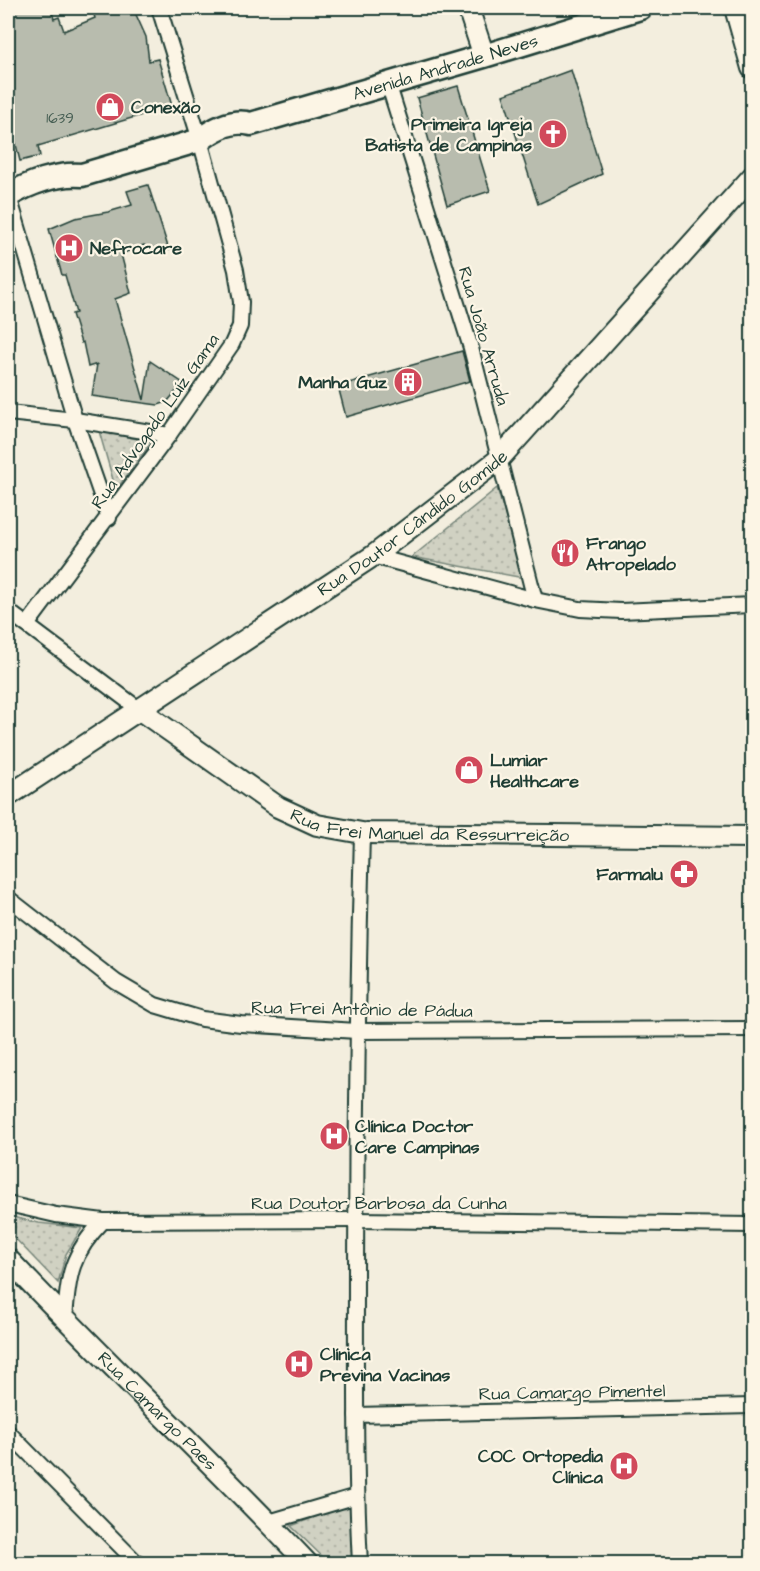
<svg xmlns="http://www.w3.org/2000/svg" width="760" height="1571" font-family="'Architects Daughter',sans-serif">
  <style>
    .grass { fill: url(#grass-dots); stroke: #78877b; stroke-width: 1.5 }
    .building { fill: #b8bcae; stroke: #1f3d34; stroke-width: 1.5 }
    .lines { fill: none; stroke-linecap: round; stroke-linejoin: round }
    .street-casing { stroke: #1f3d34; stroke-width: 18 }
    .secondary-casing { stroke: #1f3d34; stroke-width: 24 }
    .primary-casing { stroke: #1f3d34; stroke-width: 27 }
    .street { stroke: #fcf5e5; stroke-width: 14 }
    .secondary { stroke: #fcf5e5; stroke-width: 20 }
    .primary { stroke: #fcf5e5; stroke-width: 22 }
    .labels { text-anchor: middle; stroke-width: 4.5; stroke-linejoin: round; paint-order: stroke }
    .number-label { font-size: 15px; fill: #455d52 }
    .street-label { font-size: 18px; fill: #1f3d34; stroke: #fcf5e5 }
    .poi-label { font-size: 18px; font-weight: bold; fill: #1f3d34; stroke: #fcf5e5; text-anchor: start }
  </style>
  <defs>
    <pattern id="grass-dots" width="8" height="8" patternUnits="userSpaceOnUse" patternTransform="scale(1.5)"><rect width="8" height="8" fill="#d0d1c2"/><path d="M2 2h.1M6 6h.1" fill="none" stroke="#b2b4a7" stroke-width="1.8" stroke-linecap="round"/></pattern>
  </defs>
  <rect width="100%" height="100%" fill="#f3eede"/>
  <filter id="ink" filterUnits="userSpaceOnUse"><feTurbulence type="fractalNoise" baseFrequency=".0167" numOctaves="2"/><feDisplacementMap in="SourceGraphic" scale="12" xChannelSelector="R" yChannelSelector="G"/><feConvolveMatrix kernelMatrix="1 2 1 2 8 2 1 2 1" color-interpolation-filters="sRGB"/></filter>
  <g filter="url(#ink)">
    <g class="grass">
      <path d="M99,431L152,442L116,490Z"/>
      <path d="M497,488L524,578L412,557Z"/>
      <path d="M8,1216L39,1223L82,1228L66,1254L58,1283L8,1231Z"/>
      <path d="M355,1502L357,1563H329L291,1526Z"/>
    </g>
    <g class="building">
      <path d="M8,8H51L54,19L59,17L64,31L95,18L92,8H133L146,37L149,61L158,59L172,106L38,146L40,156L20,161L8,112L14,110L8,91Z"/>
      <path d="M571,70L602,174L538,204L503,95Z"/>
      <path d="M458,86L490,191L447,205L417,98Z"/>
      <path d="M148,185L169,250L147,254L144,245L121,254L131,293L115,299L144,400L150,361L183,383L167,402L158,405L92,396L97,364L88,367L83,342L81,343L72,314L76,313L65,275H62L49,229L75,218L108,212L132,205L127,191Z"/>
      <path d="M462,351L470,381L346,417L338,386Z"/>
    </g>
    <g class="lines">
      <g class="street-casing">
        <g id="street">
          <path d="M388,83L471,348L535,600"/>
          <path d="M8,193L75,420L109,518"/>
          <path d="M8,413L75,420L169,435"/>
          <path d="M373,556L535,600L580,609L621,611L752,605"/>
          <path d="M8,611L140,710"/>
          <path d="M27,625L169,435L232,344L240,326L241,302L236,270L200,140L159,8"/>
          <path d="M8,898L116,982L155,1005L202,1019L241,1024L357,1031L752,1029"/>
          <path d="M8,1204L56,1215L103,1221L356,1220L752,1225"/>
          <path d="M65,1319C68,1275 71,1254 103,1221"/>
          <path d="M356,1415L752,1406"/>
          <path d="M8,1432L138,1564"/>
          <path d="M269,1522L357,1496"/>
          <path d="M360,1564C355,1467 356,1370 356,1273C356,1127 358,980 362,833"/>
        </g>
      </g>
      <g class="secondary-casing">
        <g id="secondary">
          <path d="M468,8L484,56"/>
          <path d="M735,8L752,68"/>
          <path id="s1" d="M140,710L278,807L317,825L362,833L752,837"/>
          <path id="s2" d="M8,796L373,556L498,460L752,177"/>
          <path id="s3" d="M8,1259C106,1363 210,1460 308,1564"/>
        </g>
      </g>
      <g class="primary-casing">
        <g id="primary">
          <path id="s4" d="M8,196C29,183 57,173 82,175L200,140C214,129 233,119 251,124L484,56L640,8"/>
        </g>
      </g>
      <use href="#street" class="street"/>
      <use href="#secondary" class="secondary"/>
      <use href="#primary" class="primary"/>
    </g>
  </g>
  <defs>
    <g id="shop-disc" transform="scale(1.5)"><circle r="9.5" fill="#d1495b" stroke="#fcf5e5"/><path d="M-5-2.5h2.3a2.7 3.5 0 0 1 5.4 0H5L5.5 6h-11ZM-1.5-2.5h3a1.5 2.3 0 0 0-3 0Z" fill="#fff"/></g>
    <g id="church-disc" transform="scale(1.5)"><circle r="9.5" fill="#d1495b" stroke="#fcf5e5"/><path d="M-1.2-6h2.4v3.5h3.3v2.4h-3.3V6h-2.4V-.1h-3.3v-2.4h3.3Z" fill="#fff"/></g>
    <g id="hospital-disc" transform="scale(1.5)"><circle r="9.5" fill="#d1495b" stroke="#fcf5e5"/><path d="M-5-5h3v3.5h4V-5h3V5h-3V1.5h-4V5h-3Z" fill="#fff"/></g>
    <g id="building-disc" transform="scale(1.5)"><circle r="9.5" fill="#d1495b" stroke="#fcf5e5"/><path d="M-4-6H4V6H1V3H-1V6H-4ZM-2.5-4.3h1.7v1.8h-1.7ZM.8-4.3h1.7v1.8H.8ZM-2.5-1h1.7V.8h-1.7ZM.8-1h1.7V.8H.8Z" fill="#fff"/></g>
    <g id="restaurant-disc" transform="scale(1.5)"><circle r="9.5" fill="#d1495b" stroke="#fcf5e5"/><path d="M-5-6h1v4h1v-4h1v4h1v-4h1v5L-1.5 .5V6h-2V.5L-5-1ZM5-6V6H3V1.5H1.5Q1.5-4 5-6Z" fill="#fff"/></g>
    <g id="pharmacy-disc" transform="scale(1.5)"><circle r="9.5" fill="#d1495b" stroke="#fcf5e5"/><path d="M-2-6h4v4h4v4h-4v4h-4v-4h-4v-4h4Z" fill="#fff"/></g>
  </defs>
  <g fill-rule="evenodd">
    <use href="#shop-disc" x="110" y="107"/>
    <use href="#church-disc" x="553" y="134"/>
    <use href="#hospital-disc" x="69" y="248"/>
    <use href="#building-disc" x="408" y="382"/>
    <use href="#restaurant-disc" x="565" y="553"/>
    <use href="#shop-disc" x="469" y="770"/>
    <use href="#pharmacy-disc" x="684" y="874"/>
    <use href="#hospital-disc" x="334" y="1136"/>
    <use href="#hospital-disc" x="299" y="1364"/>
    <use href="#hospital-disc" x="624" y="1466"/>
  </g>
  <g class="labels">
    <g class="number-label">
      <text x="60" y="123">1639</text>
    </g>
    <g class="street-label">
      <text dy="6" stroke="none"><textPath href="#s4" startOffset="459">Avenida Andrade Neves</textPath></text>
      <text transform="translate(484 336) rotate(74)" y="6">Rua João Arruda</text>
      <text transform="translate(155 421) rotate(-55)" y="6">Rua Advogado Luíz Gama</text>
      <text dy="6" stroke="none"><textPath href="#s2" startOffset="488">Rua Doutor Cândido Gomide</textPath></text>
      <text dy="6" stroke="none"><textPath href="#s1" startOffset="324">Rua Frei Manuel da Ressurreição</textPath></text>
      <text transform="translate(362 1009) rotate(1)" y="6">Rua Frei Antônio de Pádua</text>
      <text x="379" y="1209">Rua Doutor Barbosa da Cunha</text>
      <text transform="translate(572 1392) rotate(-1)" y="6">Rua Camargo Pimentel</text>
      <text dy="6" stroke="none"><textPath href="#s3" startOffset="213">Rua Camargo Paes</textPath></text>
    </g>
    <g class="poi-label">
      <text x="131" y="113">Conexão</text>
      <text x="532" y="130" text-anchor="end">Primeira Igreja<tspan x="532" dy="21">Batista de Campinas</tspan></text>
      <text x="90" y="254">Nefrocare</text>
      <text x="387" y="388" text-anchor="end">Manha Guz</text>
      <text x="586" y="549">Frango<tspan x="586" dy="21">Atropelado</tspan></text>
      <text x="490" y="766">Lumiar<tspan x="490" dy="21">Healthcare</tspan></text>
      <text x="663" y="880" text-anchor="end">Farmalu</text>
      <text x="355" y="1132">Clínica Doctor<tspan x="355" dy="21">Care Campinas</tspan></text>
      <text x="320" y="1360">Clínica<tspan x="320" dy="21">Previna Vacinas</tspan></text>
      <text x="603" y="1462" text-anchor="end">COC Ortopedia<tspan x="603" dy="21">Clínica</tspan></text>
    </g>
  </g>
  <rect width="760" height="1571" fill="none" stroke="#fcf5e5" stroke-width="30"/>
  <rect x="15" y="15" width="730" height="1541" fill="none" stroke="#1f3d34" stroke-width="2" filter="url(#ink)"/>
</svg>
